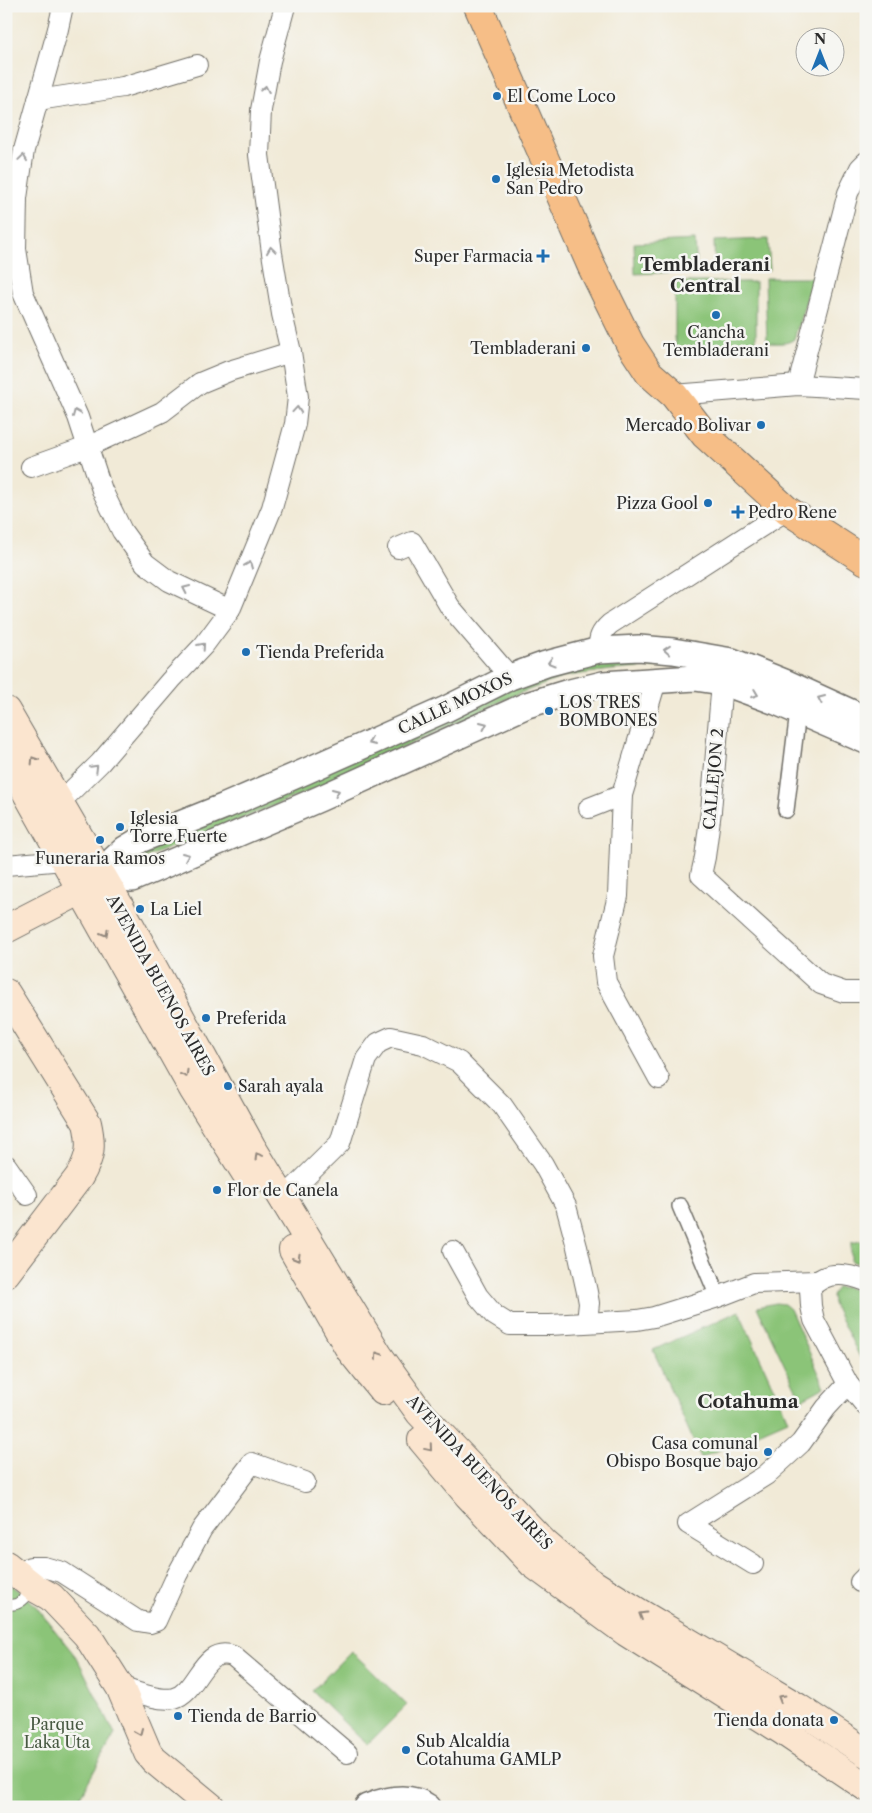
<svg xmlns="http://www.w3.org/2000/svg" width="872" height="1813" font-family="'Libre Caslon Text',serif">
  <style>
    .green { fill: #8bc478; stroke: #5b7852 }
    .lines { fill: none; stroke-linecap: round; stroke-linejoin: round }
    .service-casing { stroke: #706e67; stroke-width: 12 }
    .pedestrian-casing { stroke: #706e67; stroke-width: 18 }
    .minor-casing { stroke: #706e67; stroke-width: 22 }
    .tertiary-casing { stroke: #706e67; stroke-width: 28 }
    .secondary-casing { stroke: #706e67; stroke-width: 30 }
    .primary-casing { stroke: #706e67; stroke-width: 30 }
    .service { stroke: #fff; stroke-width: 10 }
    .pedestrian { stroke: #fff; stroke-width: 15 }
    .minor { stroke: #fff; stroke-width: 20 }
    .tertiary { stroke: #fff; stroke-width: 25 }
    .secondary { stroke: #fbe5cf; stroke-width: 28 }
    .primary { stroke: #f6be87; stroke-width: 28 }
    .oneway { stroke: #a0a0a0 }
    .oneway2 { stroke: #93887d }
    .poi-dot { fill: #1f6fb2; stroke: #f6f6f2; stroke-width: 2 }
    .labels { text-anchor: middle; stroke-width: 5; stroke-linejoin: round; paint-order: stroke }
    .poi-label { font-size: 16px; fill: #2b2b2b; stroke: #f6f6f2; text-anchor: start }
    .street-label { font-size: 16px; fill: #2b2b2b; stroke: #f6f6f2 }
    .park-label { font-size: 16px; fill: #485942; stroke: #f6f6f2 }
    .neighbourhood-label { font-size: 18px; font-weight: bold; fill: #2b2b2b; stroke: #f6f6f2 }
    .quarter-label { font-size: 19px; font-weight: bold; fill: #2b2b2b; stroke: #f6f6f2 }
  </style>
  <rect width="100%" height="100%" fill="#f6f6f2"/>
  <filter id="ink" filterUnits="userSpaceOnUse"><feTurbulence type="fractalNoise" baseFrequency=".02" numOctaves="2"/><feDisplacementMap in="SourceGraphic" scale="10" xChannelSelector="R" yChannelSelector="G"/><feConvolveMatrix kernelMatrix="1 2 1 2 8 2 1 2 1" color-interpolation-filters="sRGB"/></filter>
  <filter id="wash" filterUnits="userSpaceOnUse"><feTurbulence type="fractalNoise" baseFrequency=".0096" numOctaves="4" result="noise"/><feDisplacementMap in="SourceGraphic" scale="20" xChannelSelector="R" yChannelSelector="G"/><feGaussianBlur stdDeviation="1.12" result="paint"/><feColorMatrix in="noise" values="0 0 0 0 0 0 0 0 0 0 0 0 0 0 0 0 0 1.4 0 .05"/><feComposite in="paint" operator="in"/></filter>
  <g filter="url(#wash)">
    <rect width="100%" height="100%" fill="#f1ead7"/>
    <g class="green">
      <path d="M768,239L770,270L715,272L714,241Z"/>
      <path d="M695,240L697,271L635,274L634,243Z"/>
      <path d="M765,278H813L794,339C787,345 776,343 767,343Z"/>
      <rect x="675" y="282" width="81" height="65"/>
      <path d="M664,657V666L611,670L566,676L510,697L322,786L127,865H124L123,857L512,685L607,658Z"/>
      <path d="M866,1240V1266L851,1261V1243Z"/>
      <path d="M846,1287L866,1294L865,1367L833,1304L832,1295L837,1288Z"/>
      <path d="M776,1303L784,1304L790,1309L825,1387L801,1400L757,1307Z"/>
      <path d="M739,1311L788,1420L701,1458L653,1350Z"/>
      <path d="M6,1582L27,1597L34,1604L77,1658L115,1734L79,1798L92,1807H6Z"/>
      <path d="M351,1651L407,1705L367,1745L312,1691Z"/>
    </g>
  </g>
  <g filter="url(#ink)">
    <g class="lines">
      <g class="service-casing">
        <path id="service" d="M6,1604C19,1608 26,1597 34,1588"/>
      </g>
      <g class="pedestrian-casing">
        <g id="pedestrian">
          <path d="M786,810L798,712"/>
          <path d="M680,1206L718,1297"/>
        </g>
      </g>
      <g class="minor-casing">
        <g id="minor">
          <path d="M63,6L58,29L24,150L17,198L16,249L23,293L78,417L102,490L122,531L145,563L169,581L230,610"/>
          <path d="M38,100L123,87L197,65"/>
          <path d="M798,385L848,193L860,168L866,162"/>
          <path d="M674,395L798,385L866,389"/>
          <path d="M31,467L87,447L162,412L200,383L229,371L291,352"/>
          <path d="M398,548L412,542L450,607L510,677"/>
          <path d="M599,650C598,638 601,632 610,624L787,510"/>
          <path d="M656,681L622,795L618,896L603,956L606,982L659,1079"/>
          <path d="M722,682L711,811L705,857L701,875L821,984L844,992H866"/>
          <path d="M589,808L622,795"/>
          <path d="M51,811L100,763L171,680L204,645L230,610L272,508L295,424L298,397L291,352L282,314L272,253L259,155L261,110L270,61L285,6"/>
          <path d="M6,865L64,860"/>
          <path d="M6,1165L27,1195"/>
          <path d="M283,1199L340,1143L366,1059L378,1043L391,1037L423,1044L459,1062L502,1105L543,1164L566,1206L577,1247L587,1292L589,1303L587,1322"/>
          <path d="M453,1251L478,1296L494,1315L510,1325H550L637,1320L654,1317L718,1297L754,1283L816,1281"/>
          <path d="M866,1281C846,1273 824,1270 810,1289L811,1306L814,1320L848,1384L866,1406"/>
          <path d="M753,1564L688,1524L766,1475L801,1443L826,1408L848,1384"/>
          <path d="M20,1576L30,1567H44L62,1572L138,1621L150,1623L156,1621L177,1575L202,1529L252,1463L305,1482"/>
          <path d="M860,1582L866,1576"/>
          <path d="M120,1687C133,1691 160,1702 174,1698C198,1692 202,1645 233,1656L347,1753"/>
        </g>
      </g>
      <g class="tertiary-casing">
        <g id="tertiary">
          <path d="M107,876L114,859L125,849L140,840L225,806L304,772L446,709L510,677L546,664L599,650L639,648L673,651L732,661L787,683L866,719"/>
          <path d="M103,879L107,876L132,879L319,799L527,705L566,693L603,684L695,678L722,682L776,702L866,741"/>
          <path d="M367,1807C387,1799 410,1794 428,1807"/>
        </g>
      </g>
      <g class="secondary-casing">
        <g id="secondary">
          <path d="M6,711L120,907L251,1146L379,1356L420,1413L545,1544L587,1580L638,1612L797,1707L866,1753"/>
          <path d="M6,756L193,1089L247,1175"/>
          <path d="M6,929L97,882"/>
          <path d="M6,993L87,1123C92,1145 91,1157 79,1177L6,1273"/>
          <path d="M293,1250L350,1350L383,1391"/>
          <path d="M422,1440L468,1495L533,1564L626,1632L783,1731L866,1787"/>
          <path d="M6,1565L35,1588L51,1597L87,1635L120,1687L148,1753L154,1760L211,1807"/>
        </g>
      </g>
      <g class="primary-casing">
        <path id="primary" d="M478,6L591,265L630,344L649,373L674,395L705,435L787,510L866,561"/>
      </g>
      <use href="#service" class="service"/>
      <use href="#pedestrian" class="pedestrian"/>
      <use href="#minor" class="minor"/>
      <use href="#tertiary" class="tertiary"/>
      <use href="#secondary" class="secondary"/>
      <use href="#primary" class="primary"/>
    </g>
    <defs><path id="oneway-chevron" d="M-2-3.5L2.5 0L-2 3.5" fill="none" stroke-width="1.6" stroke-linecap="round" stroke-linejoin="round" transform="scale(1.25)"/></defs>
    <g class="oneway">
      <use href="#oneway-chevron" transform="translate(265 89) rotate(-79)"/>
      <use href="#oneway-chevron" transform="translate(23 158) rotate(-82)"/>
      <use href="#oneway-chevron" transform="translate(271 250) rotate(-98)"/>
      <use href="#oneway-chevron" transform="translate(297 410) rotate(-85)"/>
      <use href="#oneway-chevron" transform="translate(76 413) rotate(-112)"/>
      <use href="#oneway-chevron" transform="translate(249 565) rotate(-68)"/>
      <use href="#oneway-chevron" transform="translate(186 589) rotate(-155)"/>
      <use href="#oneway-chevron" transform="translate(202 646) rotate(-49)"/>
      <use href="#oneway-chevron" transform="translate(667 650) rotate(-175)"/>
      <use href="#oneway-chevron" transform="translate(551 662) rotate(164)"/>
      <use href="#oneway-chevron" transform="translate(755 694) rotate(21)"/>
      <use href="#oneway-chevron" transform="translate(821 699) rotate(-156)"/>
      <use href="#oneway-chevron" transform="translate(484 725) rotate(-24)"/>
      <use href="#oneway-chevron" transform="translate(371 742) rotate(156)"/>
      <use href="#oneway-chevron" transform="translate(95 768) rotate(-45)"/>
      <use href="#oneway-chevron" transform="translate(336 792) rotate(-24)"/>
      <use href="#oneway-chevron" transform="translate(186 856) rotate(-23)"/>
    </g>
    <g class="oneway2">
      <use href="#oneway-chevron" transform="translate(34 760) rotate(-122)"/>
      <use href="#oneway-chevron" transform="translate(105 933) rotate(60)"/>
      <use href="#oneway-chevron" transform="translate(185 1074) rotate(60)"/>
      <use href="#oneway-chevron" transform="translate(258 1156) rotate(-121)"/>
      <use href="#oneway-chevron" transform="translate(297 1258) rotate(60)"/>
      <use href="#oneway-chevron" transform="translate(378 1355) rotate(-124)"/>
      <use href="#oneway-chevron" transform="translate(429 1448) rotate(50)"/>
      <use href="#oneway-chevron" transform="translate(642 1615) rotate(-149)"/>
      <use href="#oneway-chevron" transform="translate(781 1698) rotate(-149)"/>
      <use href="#oneway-chevron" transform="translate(139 1732) rotate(67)"/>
    </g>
  </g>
  <g class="poi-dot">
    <circle cx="497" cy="96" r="5"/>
    <circle cx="496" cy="179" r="5"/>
    <path d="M540.5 248.5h5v5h5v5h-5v5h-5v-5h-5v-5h5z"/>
    <circle cx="716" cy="315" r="5"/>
    <circle cx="586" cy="348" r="5"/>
    <circle cx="761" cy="425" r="5"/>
    <circle cx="708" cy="503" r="5"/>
    <path d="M735.5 504.5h5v5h5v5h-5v5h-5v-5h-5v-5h5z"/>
    <circle cx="246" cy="652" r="5"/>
    <circle cx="549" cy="711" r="5"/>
    <circle cx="120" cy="827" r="5"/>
    <circle cx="100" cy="840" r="5"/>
    <circle cx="140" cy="909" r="5"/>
    <circle cx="206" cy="1018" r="5"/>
    <circle cx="228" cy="1086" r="5"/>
    <circle cx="217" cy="1190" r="5"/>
    <circle cx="768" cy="1452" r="5"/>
    <circle cx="178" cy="1716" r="5"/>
    <circle cx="834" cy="1720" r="5"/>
    <circle cx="406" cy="1750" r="5"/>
  </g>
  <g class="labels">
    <g class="poi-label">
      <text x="507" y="102">El Come Loco</text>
      <text x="506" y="176">Iglesia Metodista<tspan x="506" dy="18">San Pedro</tspan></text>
      <text x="533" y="262" text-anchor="end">Super Farmacia</text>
      <text x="716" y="338" text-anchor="middle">Cancha<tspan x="716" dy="18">Tembladerani</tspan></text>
      <text x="576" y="354" text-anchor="end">Tembladerani</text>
      <text x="751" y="431" text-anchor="end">Mercado Bolivar</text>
      <text x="698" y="509" text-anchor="end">Pizza Gool</text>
      <text x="748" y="518">Pedro Rene</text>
      <text x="256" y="658">Tienda Preferida</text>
      <text x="559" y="708">LOS TRES<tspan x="559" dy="18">BOMBONES</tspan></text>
      <text x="130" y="824">Iglesia<tspan x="130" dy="18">Torre Fuerte</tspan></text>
      <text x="100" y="864" text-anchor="middle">Funeraria Ramos</text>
      <text x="150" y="915">La Liel</text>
      <text x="216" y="1024">Preferida</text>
      <text x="238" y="1092">Sarah ayala</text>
      <text x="227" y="1196">Flor de Canela</text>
      <text x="758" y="1449" text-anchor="end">Casa comunal<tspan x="758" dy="18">Obispo Bosque bajo</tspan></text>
      <text x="188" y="1722">Tienda de Barrio</text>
      <text x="824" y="1726" text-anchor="end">Tienda donata</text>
      <text x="416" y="1747">Sub Alcaldía<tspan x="416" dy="18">Cotahuma GAMLP</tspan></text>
    </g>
    <g class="street-label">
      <text transform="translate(455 703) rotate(-25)" y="6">CALLE MOXOS</text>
      <text transform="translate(713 779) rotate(-85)" y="6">CALLEJON 2</text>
      <text transform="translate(161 985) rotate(61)" y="6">AVENIDA BUENOS AIRES</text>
      <text transform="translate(480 1472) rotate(47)" y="6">AVENIDA BUENOS AIRES</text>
    </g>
    <g class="park-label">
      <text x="57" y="1730">Parque<tspan x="57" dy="18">Laka Uta</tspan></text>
    </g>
    <g class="neighbourhood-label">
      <text x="705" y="271">Tembladerani<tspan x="705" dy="21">Central</tspan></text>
    </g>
    <g class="quarter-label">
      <text x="748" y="1408">Cotahuma</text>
    </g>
  </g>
  <rect width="872" height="1813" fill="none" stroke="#f6f6f2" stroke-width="25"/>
  <g transform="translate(820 52)"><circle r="24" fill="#f6f6f2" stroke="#a5a5a2"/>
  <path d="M0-4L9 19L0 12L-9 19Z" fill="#1f6fb2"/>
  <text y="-8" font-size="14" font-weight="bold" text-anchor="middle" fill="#2b2b2b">N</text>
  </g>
</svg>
